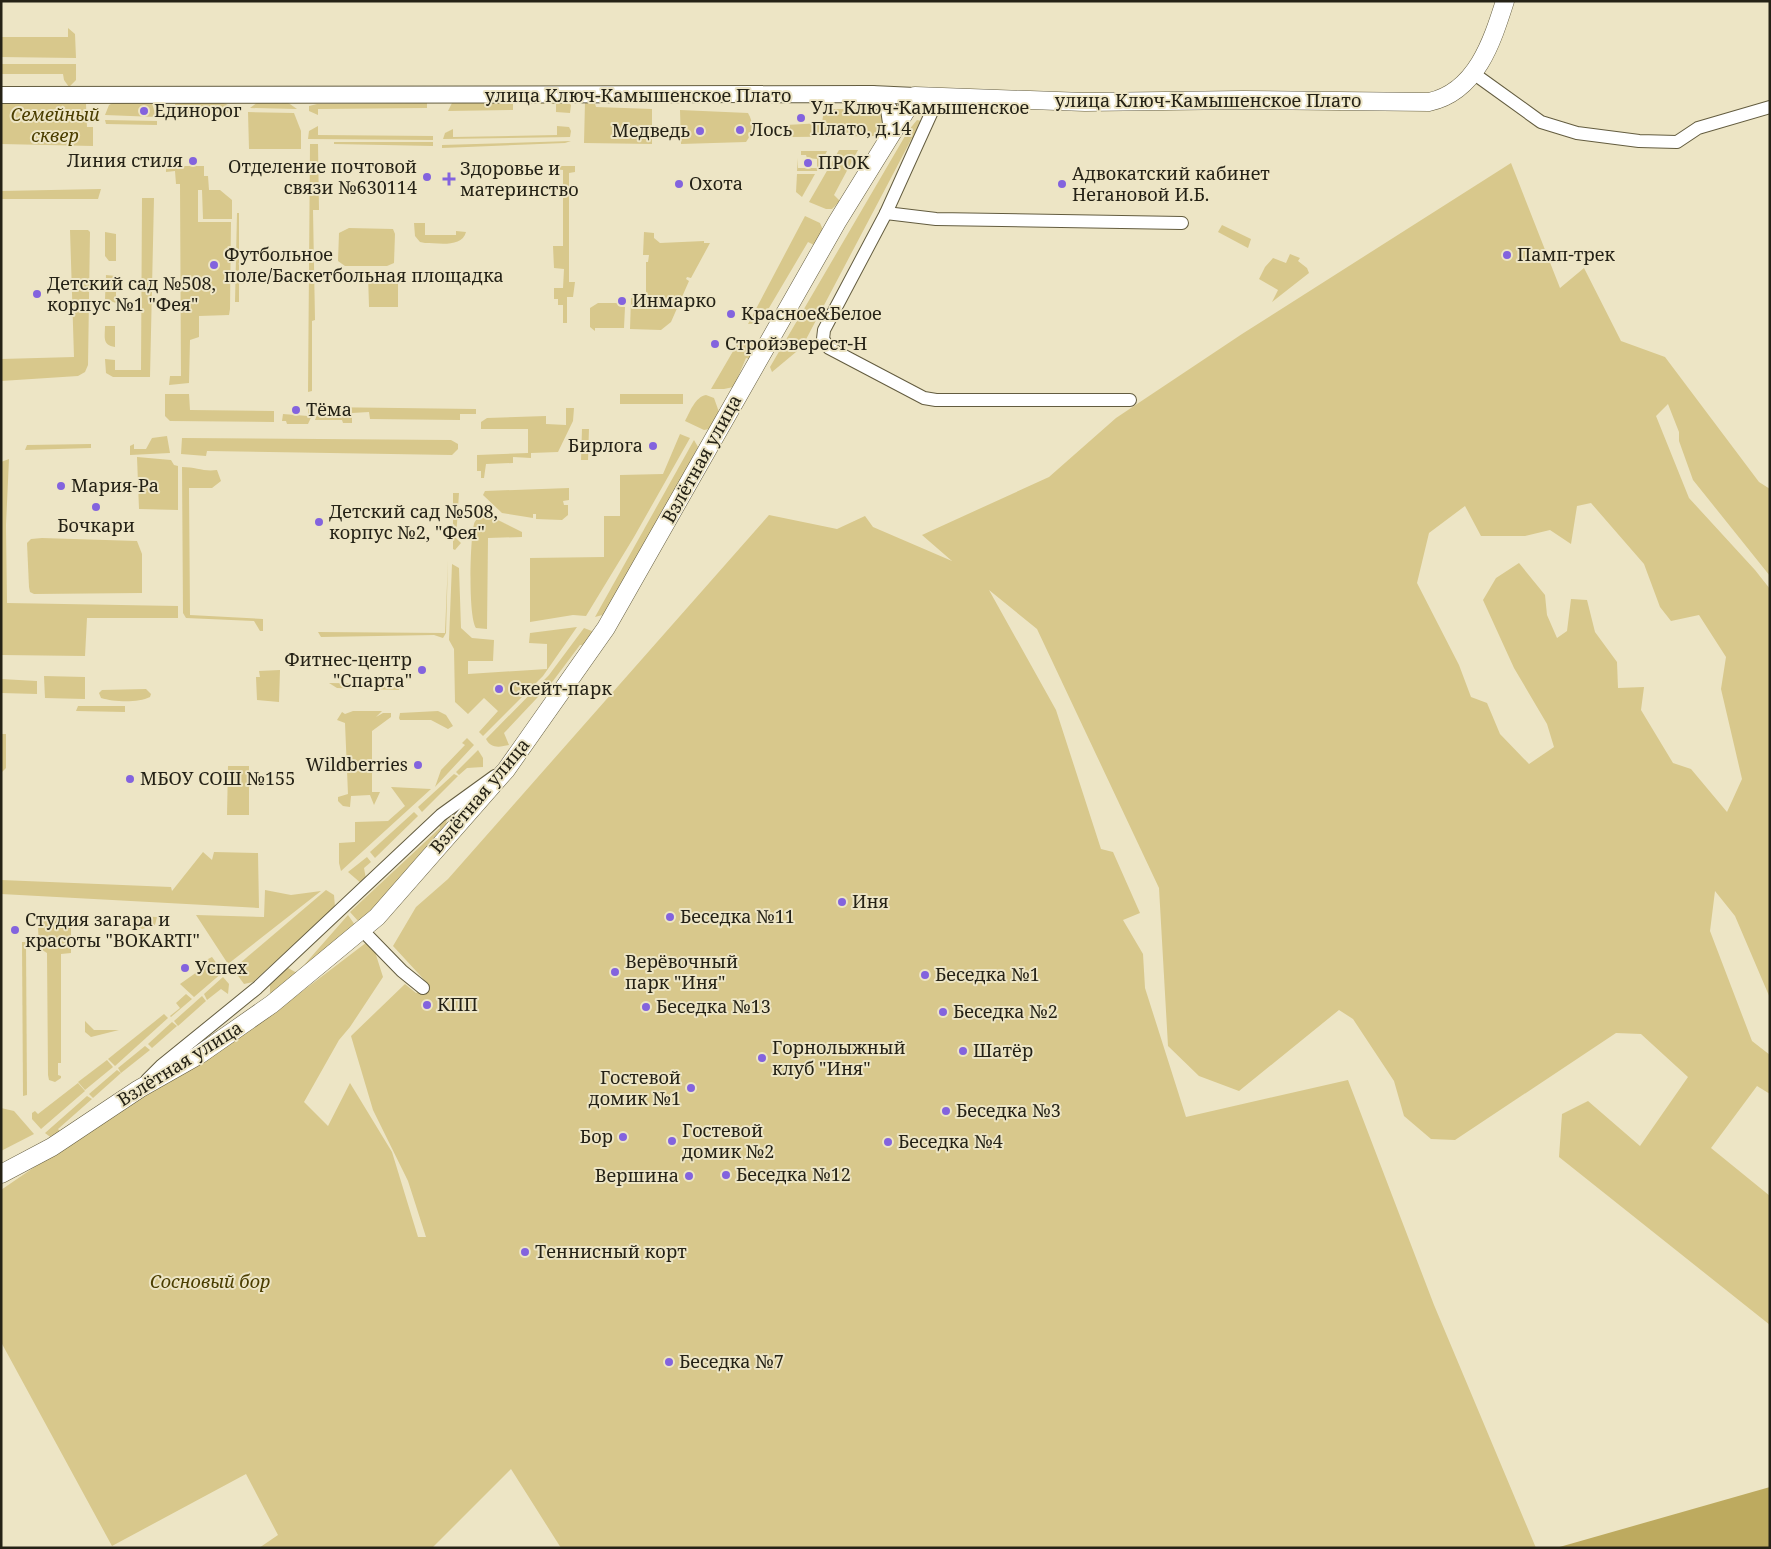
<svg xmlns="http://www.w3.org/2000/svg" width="1771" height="1549" font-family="'Noto Serif',serif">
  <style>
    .green { fill: #d8c88c; fill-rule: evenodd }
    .water { fill: #bdaa5f }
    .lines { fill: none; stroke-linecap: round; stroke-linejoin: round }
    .minor-casing { stroke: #635c3f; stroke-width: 14 }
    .tertiary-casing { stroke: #635c3f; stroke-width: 18 }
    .secondary-casing { stroke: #635c3f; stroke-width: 19 }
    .minor { stroke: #fff; stroke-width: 12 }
    .tertiary { stroke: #fff; stroke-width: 16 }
    .secondary { stroke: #fff; stroke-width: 18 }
    .poi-dot { fill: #8363de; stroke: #ede5c5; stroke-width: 2 }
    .labels { text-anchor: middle; stroke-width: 4; stroke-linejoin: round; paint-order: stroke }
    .street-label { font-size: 18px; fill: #252216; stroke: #ede5c5 }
    .poi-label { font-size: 18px; fill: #252216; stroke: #ede5c5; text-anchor: start }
    .park-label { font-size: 18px; font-style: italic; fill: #4b3e00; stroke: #ede5c5 }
  </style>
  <rect width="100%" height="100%" fill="#ede5c5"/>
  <g class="green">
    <path d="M68,28L75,34L76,58L1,57V37H68Z"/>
    <path d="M1,64H76V80L69,87L64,80L63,74H1Z"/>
    <path d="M566,100L571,105L570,113L556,112V104L513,103V110L448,111L452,103L459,102Z"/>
    <path d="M594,100L596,107L652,109V144L584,143L585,102Z"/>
    <path d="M182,101C196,101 230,97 233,112L186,114L175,107V104Z"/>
    <path d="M115,102L152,103L156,117L105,115L109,105Z"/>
    <path d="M258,102H287L297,109L250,108Z"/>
    <path d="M867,102L875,106L883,116L879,136L793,137L786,133V125L822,123L824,109H859V104Z"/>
    <path d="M427,103V108L318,109V115L309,111V106L317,104Z"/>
    <path d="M1,104H86L87,127H93V146L1,144Z"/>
    <path d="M680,110L748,113C754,123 753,133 746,142L681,144Z"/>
    <path d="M248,112L294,113L301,131V149H249Z"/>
    <path d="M105,120L157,121V125L106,124Z"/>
    <path d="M917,120L922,121L917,136L912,138L802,347L772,372L770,367L908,131Z"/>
    <path d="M318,126V135L433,136V140L308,139L309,131Z"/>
    <path d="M557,126L569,127L571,131L570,137L443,139L445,133L453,129V137L557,135Z"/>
    <path d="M571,141L565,143L442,148V145Z"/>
    <path d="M334,142H433V146L334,144Z"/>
    <path d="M310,144H318L319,210H313L315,320L312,321V391L308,392Z"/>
    <path d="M839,150H858L834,195L840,201L832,209H826L809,202Z"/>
    <path d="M801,151H827L817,171H797L798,158V168H817V159L807,158L806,155H801Z"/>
    <path d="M1511,163L1560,288L1584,268L1621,341L1665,357L1759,482L1770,489V576L1693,480L1679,441V432L1668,404L1656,416L1689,498L1755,570L1770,589V998L1735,916L1715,891L1710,931L1752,1041L1770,1055V1094L1757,1086L1711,1148L1770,1196V1325L1559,1157L1562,1114L1588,1101L1640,1146L1688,1077L1641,1034L1616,1033L1455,1140L1431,1139L1404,1116L1394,1081L1353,1019L1339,1010L1239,1091L1199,1076L1168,1046L1159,888L1037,629L989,590L1056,710L1101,849L1113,852L1140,913L1123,920L1143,954L1145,988L1186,1117L1348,1080L1434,1305L1536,1548H561L511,1469L432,1548H259L278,1535L246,1474L112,1546L1,1342V1190L189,1061L283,1006L371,939L383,977L350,1027L339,1040L304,1102L328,1126L350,1083L392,1152L418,1237H426L408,1181L373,1110L351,1036L405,984L416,993L429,985L393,946L416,907L448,879L769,515L837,529L865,516L873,527L952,561L922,535L1049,477L1116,418L1242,334ZM1591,503L1644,564L1660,607L1671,621L1699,615L1726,657L1721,689L1742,779L1727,812L1691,769L1673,763L1641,710L1644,687L1618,688L1617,662L1595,632L1587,600L1571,599L1567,631L1557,638L1547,615L1545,595L1519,563L1496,578L1483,600L1514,668L1547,724L1554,747L1529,764L1500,734L1487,703L1471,697L1459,665L1417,583L1429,533L1465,506L1481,536H1525L1550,530L1571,544L1577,506Z"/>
    <path d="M166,166H204V176H208L209,190H220L232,200V219H203L202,190H198V222H231L230,309L229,315L199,316V337L190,340L189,383L169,385L170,376H181L180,184H176L175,171L166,172Z"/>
    <path d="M556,166H575V172L569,173V282H575L573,297H567V323H563V305H558V299H554V288H563L564,269L554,268L553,246H563V170L553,169Z"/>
    <path d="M797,174H815L802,197L796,192Z"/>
    <path d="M101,189L98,199H1V191Z"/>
    <path d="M142,198H154L150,377H113L106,373L105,359L115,360V370H141Z"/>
    <path d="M237,213H239V302H235Z"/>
    <path d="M805,216L820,223L823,230L816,246L808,242L760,323L748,324Z"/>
    <path d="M414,223H425V235H456V231L466,232C462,248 438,243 425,243L420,242L415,236Z"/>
    <path d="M1222,225L1251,239L1248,248L1218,232Z"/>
    <path d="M349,228L393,229L395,234L394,263L387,266H345L338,261L339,233Z"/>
    <path d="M70,230H88L90,232L88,365L85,372L78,376L1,381V359L74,357Z"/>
    <path d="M105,232L116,234V261H109L105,256Z"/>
    <path d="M644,232L654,233V238L660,243L704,241V243H710L691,278L687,277L686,279L689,281L671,322L661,330L630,329L631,298H646V262H648L649,255H643Z"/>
    <path d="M1290,254L1300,258L1298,261L1307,268L1309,273L1272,302L1278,290L1259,279L1265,267L1273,258L1286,263Z"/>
    <path d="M106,275L116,276V303L105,299Z"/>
    <path d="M368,275H398V307H369Z"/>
    <path d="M598,303H619L618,306L625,307L624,328H595V331L590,327V308Z"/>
    <path d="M105,326H115V347C102,345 105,337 105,326Z"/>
    <path d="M739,341L756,343L760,351L756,361L746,358L738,377L744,382L743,385L724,389H711Z"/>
    <path d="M165,394H189L190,410L274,411V422L170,421L165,416Z"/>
    <rect x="620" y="394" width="63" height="10"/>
    <path d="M706,395L714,398L719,412L709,429L704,430L685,421C690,412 695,397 706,395Z"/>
    <path d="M308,401L318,402L308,424H287L286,421H282L283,414L308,416Z"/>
    <path d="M320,407L476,409V414H460V420L370,419L369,412L352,413V423H343L342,420H315Z"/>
    <path d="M566,408H574L573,421L558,452L531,453V458L513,457V463L486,464L484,478H481V471H477V455L528,453V429H481V422L487,418L546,416V424L566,425Z"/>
    <path d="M582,429H589L588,460H581Z"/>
    <path d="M680,434L690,438L634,537L586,616L573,615L530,622V558L604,557V516H620V475L663,474Z"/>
    <path d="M167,436L170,453L130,455V446L134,444V449H146L152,438Z"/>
    <path d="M182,438L451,440L458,444V449L452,455L207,451L206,456L181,454Z"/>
    <path d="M694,440L698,447L610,608L606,614L595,617Z"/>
    <path d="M91,444V448L25,450L27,445Z"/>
    <path d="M137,457L171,460L174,465L178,466V510L139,509Z"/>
    <path d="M9,459L6,525L7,603L178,606V618H87L85,656L1,655V462Z"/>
    <path d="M182,467C196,467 204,472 217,470L221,481L212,488H189L190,615L263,619V631H260L254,621L186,618L183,613Z"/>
    <path d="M569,488V500L563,501L564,505H568V515L562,520L536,519V514H533V518L502,513L483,495L485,491Z"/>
    <path d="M453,493H459L456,538L461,543L455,550L453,549Z"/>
    <path d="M484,508L494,518L522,532V537L488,538L487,629L476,628C468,616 470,540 474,524C475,520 480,516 484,512L482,510Z"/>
    <path d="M42,538L137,541L142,554V593L34,594L30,592L29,587L27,543L31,539Z"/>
    <path d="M448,560L446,633L443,638L434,635L321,637L318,632L445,633Z"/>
    <path d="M452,564L459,568L461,628L472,638L494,640L493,661H468V674L547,669V644L529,643L530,633L577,627L543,676L483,736L479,732L498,711L484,698L468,714L455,702L454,649L449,640Z"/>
    <path d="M584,628L597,633L592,646L580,645L553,681L504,733L509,745C500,747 491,749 486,739L549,675Z"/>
    <path d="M280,670L279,702L257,700L256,677H260L259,671Z"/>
    <path d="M44,676L85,677V699L45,698Z"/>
    <path d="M1,679L37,681V694L1,693Z"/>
    <path d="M329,683L399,684V690L337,688Z"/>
    <path d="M146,689L151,694L150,697C138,703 114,702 101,698L99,693L102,690Z"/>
    <path d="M78,706H125V712L76,711Z"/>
    <path d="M353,711H382L376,717L383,713H391V717L372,731V792H380L374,805L370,795L351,796L350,807L343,806L338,801V797L348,794L345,723L337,720L342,712L345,714Z"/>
    <path d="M438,711L446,715L453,726L448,729L431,720H400L399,718L400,713Z"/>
    <path d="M1,734H6V768L1,773Z"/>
    <path d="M467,738L474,745L435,787L441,770L465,745L462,743Z"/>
    <path d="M478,750L483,758V767L467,768L459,775L456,772Z"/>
    <path d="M228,766H249V815H227Z"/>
    <path d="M454,774L458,776L422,812L418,807Z"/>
    <path d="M391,787L431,789L341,871L339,863V843L355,842V822L388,821L405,806Z"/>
    <path d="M414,812L418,816L375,858L370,852Z"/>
    <path d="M438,818L447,819L446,824L376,906L359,922L350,912L440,828Z"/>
    <path d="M203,852L212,860L214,852L258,853L259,908L1,894V880L171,887L172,891Z"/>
    <path d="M367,857L371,862L364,868L366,879L362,884L348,872Z"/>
    <path d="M265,890L291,895L321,891L228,964L196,915L264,917Z"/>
    <path d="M326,890L334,895L335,907L253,982L244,984L233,969Z"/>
    <path d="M348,915L355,925L270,995V985L288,968L297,973Z"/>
    <path d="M130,916L157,917L155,925L142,929L131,922Z"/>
    <path d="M45,918H63L71,928V953L61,954V1063H58V1075L61,1076V1078L55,1082L49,1080L48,1075L47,953L39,948L38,927Z"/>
    <path d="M22,942H26L27,1095L23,1096Z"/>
    <path d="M212,957L223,972L194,997L180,984L197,972L198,964Z"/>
    <path d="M223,977L229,984L228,994L221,989L207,1000L204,994Z"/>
    <path d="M186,994L192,999L171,1017L170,1016L180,1008L176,1003Z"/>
    <path d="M202,996L206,1001L178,1026L174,1021Z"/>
    <path d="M164,1014L168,1018L115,1066L108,1059Z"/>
    <path d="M85,1021L94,1030H119L91,1037L85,1032Z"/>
    <path d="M172,1022L177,1026L152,1048L148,1044Z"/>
    <path d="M145,1046L150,1050L121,1073L118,1068Z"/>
    <path d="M107,1060L113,1067L85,1090L78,1082Z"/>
    <path d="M117,1070L121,1073L93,1098L89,1094Z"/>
    <path d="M78,1083L85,1091L41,1129L32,1119V1113L35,1111L38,1114Z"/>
    <path d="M87,1096L92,1099L58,1129L61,1133L53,1139L45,1133Z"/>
    <path d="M1,1108L14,1111L34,1134L1,1151Z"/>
  </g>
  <path class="water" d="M1770,1487V1548H1556Z"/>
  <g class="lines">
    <g class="minor-casing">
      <g id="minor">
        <path d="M1473,73L1541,122L1577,133L1639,141L1677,142L1698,128L1770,107"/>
        <path d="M939,96L886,213L824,330L823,339L829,348L924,398L936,400H1130"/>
        <path d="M886,213L936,219L1182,223"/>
        <path d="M363,931L402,971L423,988"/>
        <path d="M147,1080L161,1066L257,988L441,815L495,776"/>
      </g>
    </g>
    <g class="tertiary-casing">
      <g id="tertiary">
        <path d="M872,94L889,109L891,123L888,136"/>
        <path d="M1,95L872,94L915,96"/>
      </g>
    </g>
    <g class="secondary-casing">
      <path id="secondary" d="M1,1174L52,1147L139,1089L199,1055L272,1004L377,917L506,770L606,628L837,222L915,96L1085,102L1243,100L1429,102C1476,92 1492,42 1505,1"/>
    </g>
    <use href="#minor" class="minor"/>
    <use href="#tertiary" class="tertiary"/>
    <use href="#secondary" class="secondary"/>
  </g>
  <g class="poi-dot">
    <circle cx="144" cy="111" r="5"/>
    <circle cx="801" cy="118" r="5"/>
    <circle cx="740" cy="130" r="5"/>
    <circle cx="700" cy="131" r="5"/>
    <circle cx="193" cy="161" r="5"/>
    <circle cx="808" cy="163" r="5"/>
    <circle cx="427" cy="177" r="5"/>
    <path d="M446.5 171.5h5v5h5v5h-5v5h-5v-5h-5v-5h5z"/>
    <circle cx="679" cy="184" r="5"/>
    <circle cx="1062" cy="184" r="5"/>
    <circle cx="1507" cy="255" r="5"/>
    <circle cx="214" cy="265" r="5"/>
    <circle cx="37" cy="294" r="5"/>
    <circle cx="622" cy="301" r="5"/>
    <circle cx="731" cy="314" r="5"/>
    <circle cx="715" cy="344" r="5"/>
    <circle cx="296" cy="410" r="5"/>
    <circle cx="653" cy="446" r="5"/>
    <circle cx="61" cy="486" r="5"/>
    <circle cx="96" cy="507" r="5"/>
    <circle cx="319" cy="522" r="5"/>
    <circle cx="422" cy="670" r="5"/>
    <circle cx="499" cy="689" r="5"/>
    <circle cx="418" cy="765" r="5"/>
    <circle cx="130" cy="779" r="5"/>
    <circle cx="842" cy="902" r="5"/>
    <circle cx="670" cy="917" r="5"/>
    <circle cx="15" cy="930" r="5"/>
    <circle cx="185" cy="968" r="5"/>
    <circle cx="615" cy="972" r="5"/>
    <circle cx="925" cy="975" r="5"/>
    <circle cx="427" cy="1005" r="5"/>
    <circle cx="646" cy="1007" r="5"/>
    <circle cx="943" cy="1012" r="5"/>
    <circle cx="963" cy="1051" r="5"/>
    <circle cx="762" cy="1058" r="5"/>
    <circle cx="691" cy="1088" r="5"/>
    <circle cx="946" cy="1111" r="5"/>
    <circle cx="623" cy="1137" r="5"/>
    <circle cx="672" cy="1141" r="5"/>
    <circle cx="888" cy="1142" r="5"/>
    <circle cx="726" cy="1175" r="5"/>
    <circle cx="689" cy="1176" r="5"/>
    <circle cx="525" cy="1252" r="5"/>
    <circle cx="669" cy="1362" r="5"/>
  </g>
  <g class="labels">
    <g class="street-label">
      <text x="638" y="102">улица Ключ-Камышенское Плато</text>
      <text x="1208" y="107">улица Ключ-Камышенское Плато</text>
      <text transform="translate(702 459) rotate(-61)" y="6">Взлётная улица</text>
      <text transform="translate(480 796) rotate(-50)" y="6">Взлётная улица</text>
      <text transform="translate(180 1064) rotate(-32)" y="6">Взлётная улица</text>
    </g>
    <g class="poi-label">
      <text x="811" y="114">Ул. Ключ-Камышенское<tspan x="811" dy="21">Плато, д.14</tspan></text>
      <text x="154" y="117">Единорог</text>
      <text x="750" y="136">Лось</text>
      <text x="690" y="137" text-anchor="end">Медведь</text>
      <text x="183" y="167" text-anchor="end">Линия стиля</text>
      <text x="818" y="169">ПРОК</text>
      <text x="417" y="173" text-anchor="end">Отделение почтовой<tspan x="417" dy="21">связи №630114</tspan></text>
      <text x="460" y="175">Здоровье и<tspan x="460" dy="21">материнство</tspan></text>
      <text x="1072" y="180">Адвокатский кабинет<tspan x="1072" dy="21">Негановой И.Б.</tspan></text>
      <text x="689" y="190">Охота</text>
      <text x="224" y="261">Футбольное<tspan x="224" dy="21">поле/Баскетбольная площадка</tspan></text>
      <text x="1517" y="261">Памп-трек</text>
      <text x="47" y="290">Детский сад №508,<tspan x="47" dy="21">корпус №1 "Фея"</tspan></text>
      <text x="632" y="307">Инмарко</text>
      <text x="741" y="320">Красное&amp;Белое</text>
      <text x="725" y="350">Стройэверест-Н</text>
      <text x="306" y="416">Тёма</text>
      <text x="643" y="452" text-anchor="end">Бирлога</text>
      <text x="71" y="492">Мария-Ра</text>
      <text x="329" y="518">Детский сад №508,<tspan x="329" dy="21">корпус №2, "Фея"</tspan></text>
      <text x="96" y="532" text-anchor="middle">Бочкари</text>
      <text x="412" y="666" text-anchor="end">Фитнес-центр<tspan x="412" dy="21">"Спарта"</tspan></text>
      <text x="509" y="695">Скейт-парк</text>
      <text x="408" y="771" text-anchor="end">Wildberries</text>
      <text x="140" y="785">МБОУ СОШ №155</text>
      <text x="852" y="908">Иня</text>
      <text x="680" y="923">Беседка №11</text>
      <text x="25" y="926">Студия загара и<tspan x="25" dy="21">красоты "BOKARTI"</tspan></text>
      <text x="625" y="968">Верёвочный<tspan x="625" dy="21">парк "Иня"</tspan></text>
      <text x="195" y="974">Успех</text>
      <text x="935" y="981">Беседка №1</text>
      <text x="437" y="1011">КПП</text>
      <text x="656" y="1013">Беседка №13</text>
      <text x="953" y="1018">Беседка №2</text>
      <text x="772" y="1054">Горнолыжный<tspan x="772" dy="21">клуб "Иня"</tspan></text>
      <text x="973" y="1057">Шатёр</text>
      <text x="681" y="1084" text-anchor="end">Гостевой<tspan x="681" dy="21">домик №1</tspan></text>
      <text x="956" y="1117">Беседка №3</text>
      <text x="682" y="1137">Гостевой<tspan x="682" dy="21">домик №2</tspan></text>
      <text x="613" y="1143" text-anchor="end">Бор</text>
      <text x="898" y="1148">Беседка №4</text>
      <text x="736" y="1181">Беседка №12</text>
      <text x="679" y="1182" text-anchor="end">Вершина</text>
      <text x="535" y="1258">Теннисный корт</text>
      <text x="679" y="1368">Беседка №7</text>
    </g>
    <g class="park-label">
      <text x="55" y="121">Семейный<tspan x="55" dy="21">сквер</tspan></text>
      <text x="210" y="1288">Сосновый бор</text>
    </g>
  </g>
  <rect width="1771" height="1549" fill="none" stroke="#252216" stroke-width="5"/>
</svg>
